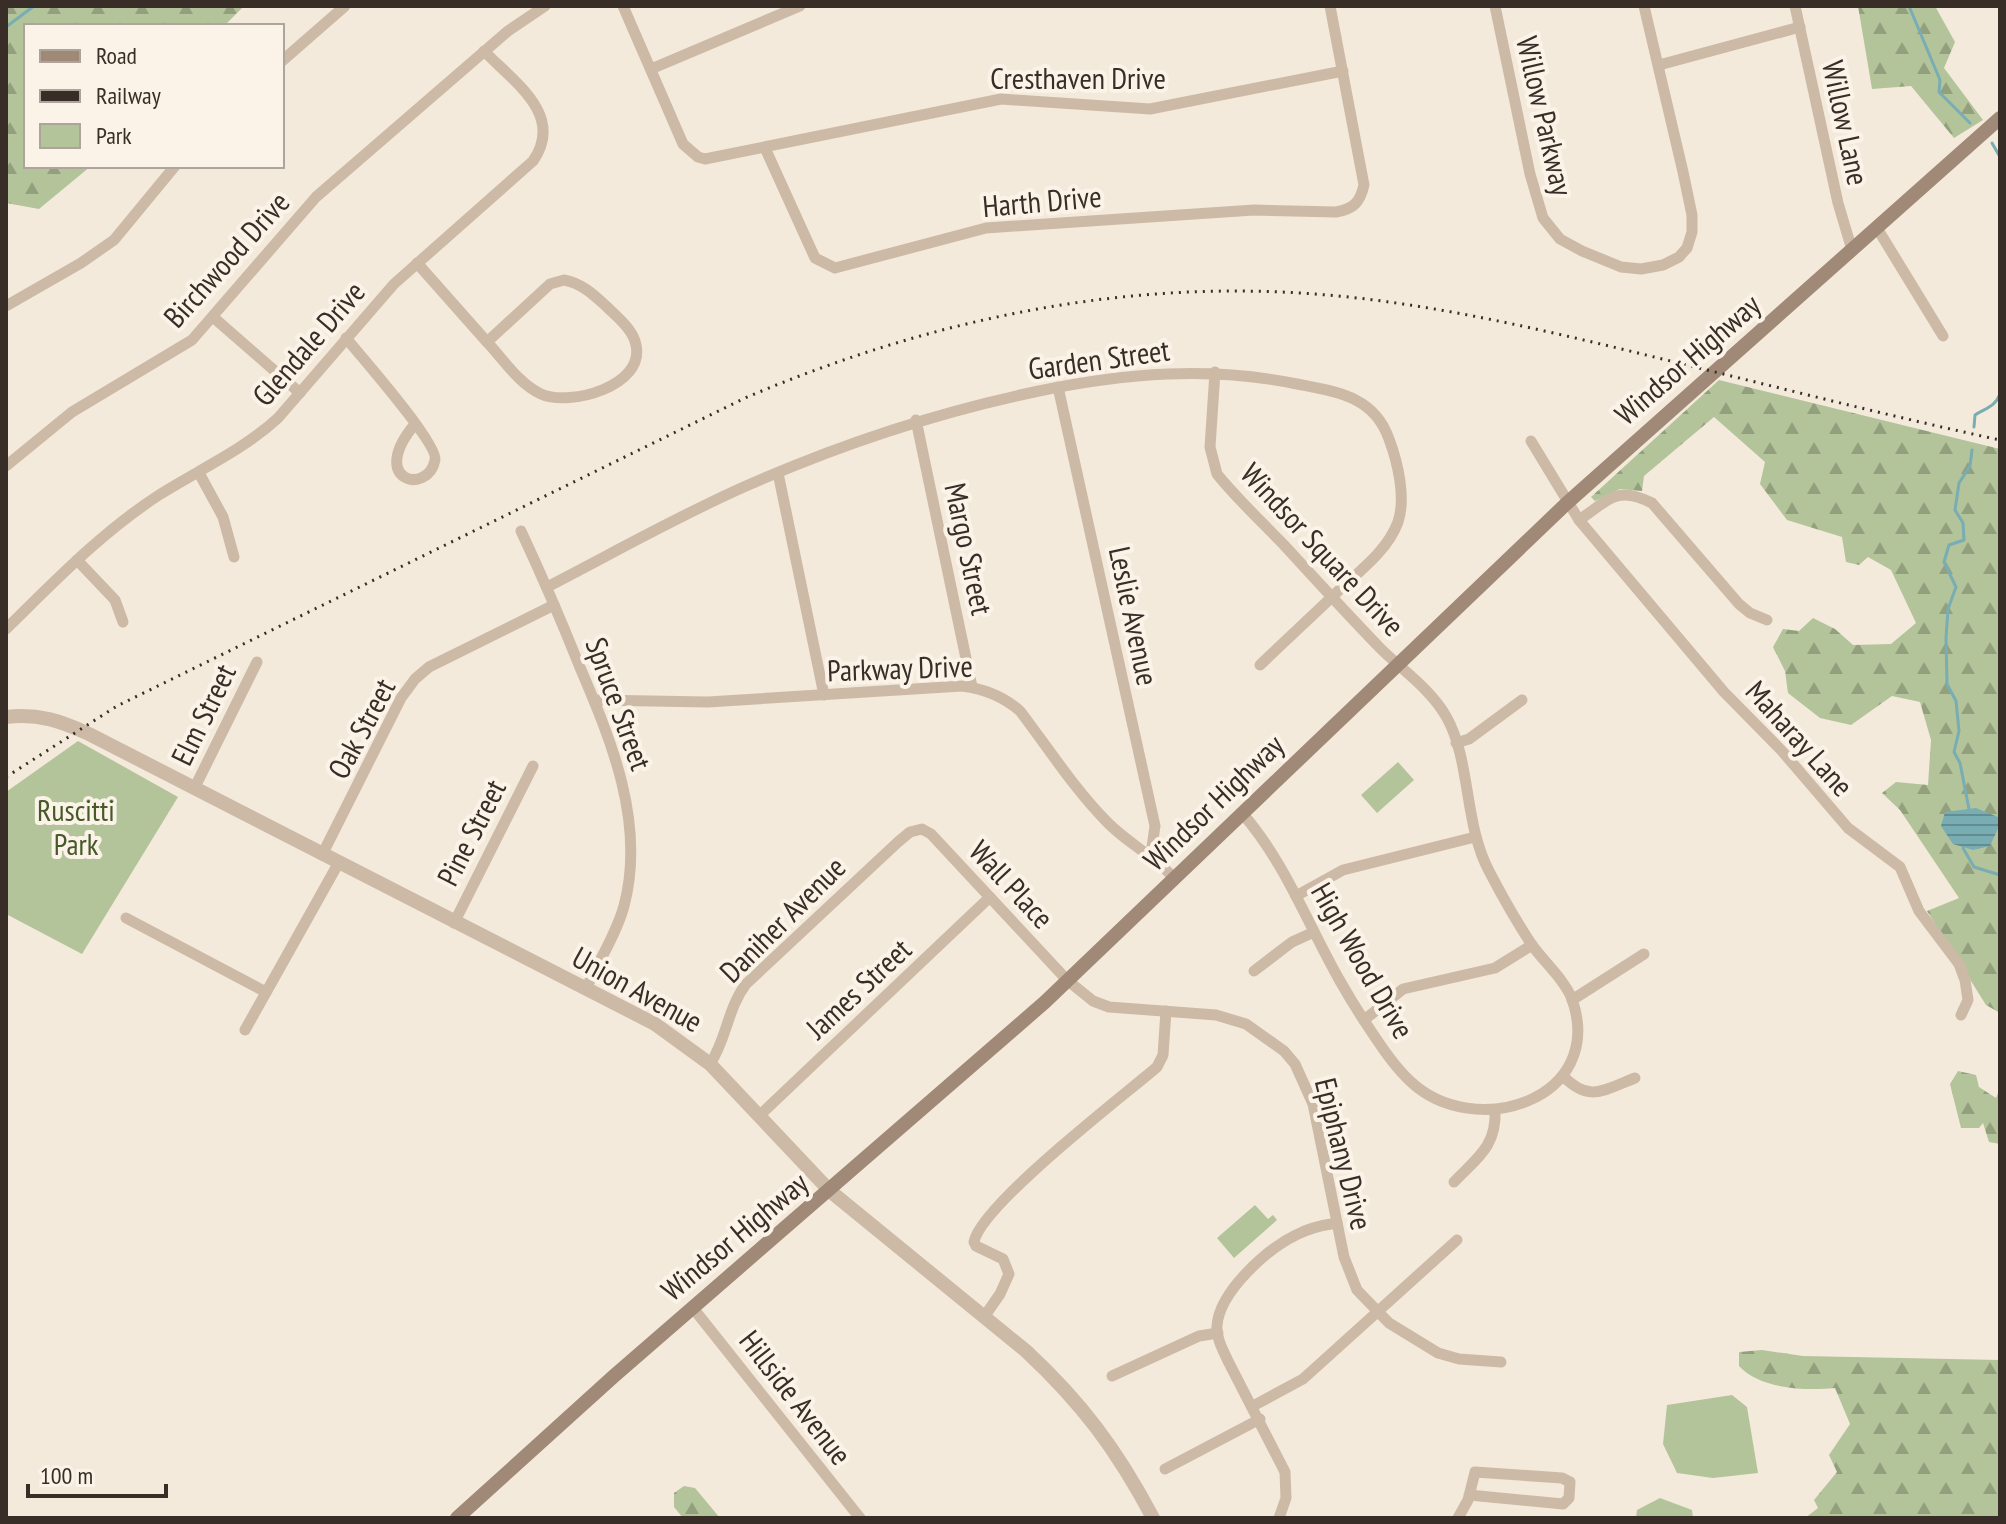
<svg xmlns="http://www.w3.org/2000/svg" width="2006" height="1524" font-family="'PT Sans Narrow',sans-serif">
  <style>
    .forest { fill: url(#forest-firs) }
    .green { fill: #b3c49a }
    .water { fill: url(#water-rules) }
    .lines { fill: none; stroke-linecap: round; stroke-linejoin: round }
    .stream { stroke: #78adb3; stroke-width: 3 }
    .minor { stroke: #cdbaa6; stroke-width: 11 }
    .tertiary { stroke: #cdbaa6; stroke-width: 14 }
    .secondary { stroke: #a18977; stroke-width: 14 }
    .rail { stroke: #392e27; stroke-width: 3; stroke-dasharray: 2 6; stroke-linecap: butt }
    .labels { text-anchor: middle; stroke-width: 8; stroke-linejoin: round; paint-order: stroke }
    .street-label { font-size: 30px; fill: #392e27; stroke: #fbf3e8 }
    .park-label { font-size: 30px; fill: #455929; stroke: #fbf3e8 }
  </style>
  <defs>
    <pattern id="forest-firs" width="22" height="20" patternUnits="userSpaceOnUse" patternTransform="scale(2)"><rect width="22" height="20" fill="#b3c49a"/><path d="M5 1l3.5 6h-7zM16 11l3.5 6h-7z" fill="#93a07e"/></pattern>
    <pattern id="water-rules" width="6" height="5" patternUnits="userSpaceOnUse" patternTransform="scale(2)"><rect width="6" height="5" fill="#78adb3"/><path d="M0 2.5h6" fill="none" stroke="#638d92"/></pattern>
  </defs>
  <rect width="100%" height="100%" fill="#f4eadb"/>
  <g class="forest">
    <path d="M6,6H244L224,26H26V166H91L39,209L6,203Z"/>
    <path d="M1858,6H1935L1955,42L1944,68L1983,120L1954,138L1911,86L1872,89Z"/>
    <path d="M1719,380L2000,449V1013L1986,1005L1927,911L1959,898L1900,810L1882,793L1896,782L1928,785L1931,740L1920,702L1892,696L1851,725L1820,718L1788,693L1785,671L1773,647L1783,629L1799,631L1813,618L1835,629L1853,645L1891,644L1916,623L1891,570L1868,557L1859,565L1846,562L1842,537L1787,520L1760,484L1765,462L1714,417L1644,476L1642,491L1620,489L1595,501L1591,497Z"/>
    <path d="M1958,1071L1976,1075L1979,1087L1996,1098L2000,1088V1144L1989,1142L1983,1123L1979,1128H1961L1950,1084Z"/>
    <path d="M1762,1350L1803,1356L2000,1360V1518H1805L1818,1508L1814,1500L1837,1472L1829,1455L1850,1424L1835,1388C1805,1391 1760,1389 1739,1366V1352Z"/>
    <path d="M684,1486L695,1488L720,1518H683L674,1507V1493Z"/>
  </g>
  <g class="green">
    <path d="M78,741L178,797L82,954L6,914V792Z"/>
    <path d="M1398,762L1414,780L1377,813L1361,795Z"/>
    <path d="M1255,1205L1268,1219L1273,1215L1277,1220L1234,1258L1217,1238Z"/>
    <path d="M1732,1395L1747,1407L1758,1473L1713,1478L1677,1473L1663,1444L1667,1405Z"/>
    <path d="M1660,1498L1692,1510L1693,1518H1636L1637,1510Z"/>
  </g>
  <path class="water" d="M1976,808L2000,818V824L1990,846L1973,850L1953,844L1941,826L1945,812Z"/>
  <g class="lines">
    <g class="stream">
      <path d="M1909,6L1940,80L1939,92L1970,123"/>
      <path d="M6,27L34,6"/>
      <path d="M1992,143L2000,157"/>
      <path d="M1974,427L1975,415C1986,408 1995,407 2000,394"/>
      <path d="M1969,809L1960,763L1954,752L1959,731L1956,701L1947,684L1946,638L1948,609L1956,587L1944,562L1949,545L1964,540L1963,523L1955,510L1959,483L1970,466L1972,450"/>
      <path d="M1963,848L1974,867L2000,875"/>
    </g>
    <g class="minor">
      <path d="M623,6L683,144L698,157L705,159L1001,99L1150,109L1343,71"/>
      <path d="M1495,6L1530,174L1543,218L1560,239L1582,251L1621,267L1641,269L1663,265L1679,257L1687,248L1692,232V215L1683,172L1644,6"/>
      <path d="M1795,6L1838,203L1852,250"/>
      <path d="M282,61L345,6"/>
      <path d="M1659,65L1800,27"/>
      <path d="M651,69L800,6"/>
      <path d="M765,148L815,258L835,268L986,228L1254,210L1336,212C1354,209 1360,202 1364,185L1330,6"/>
      <path d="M1877,228L1943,336"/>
      <path d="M417,263L487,342"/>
      <path d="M564,280C581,283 593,294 606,306C617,317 633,329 636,345C645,386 570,407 541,394C519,384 503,359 487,342L550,284Z"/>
      <path d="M6,306L81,263L114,240L175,166"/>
      <path d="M213,317L300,393"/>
      <path d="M346,338C360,355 439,445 435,460C428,496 367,481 415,424"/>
      <path d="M1215,372L1210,447L1217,474C1237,499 1262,522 1284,545C1316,580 1347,614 1380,648C1402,670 1432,690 1447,718C1471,762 1464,824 1489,871C1502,896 1516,921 1532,945C1544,962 1564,979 1572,999C1607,1100 1474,1142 1410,1081C1394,1066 1381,1046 1369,1028C1359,1013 1349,997 1340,981C1308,925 1285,862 1242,813"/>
      <path d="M1058,387L1155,826L1151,854"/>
      <path d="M916,420L972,687"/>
      <path d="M1531,441L1579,520L1724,692L1782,751L1848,828L1900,867L1919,911L1959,964L1965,980L1968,1000L1961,1015"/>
      <path d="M6,466L72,412L192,340L316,197L508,31L545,6"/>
      <path d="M199,473L223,517L234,557"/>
      <path d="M778,473L824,695"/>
      <path d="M1579,520C1609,500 1616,485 1652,503L1739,604L1750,613L1767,620"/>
      <path d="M521,531C542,576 561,620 579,665C611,740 646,823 624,906C616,935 598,962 586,989"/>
      <path d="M77,560L115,600L123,622"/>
      <path d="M547,587C613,553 678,516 746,486C841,444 938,412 1039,391C1125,373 1210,366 1297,384C1337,392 1374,396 1389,439C1398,463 1406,498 1398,522C1387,552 1357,573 1335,594C1310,618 1285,641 1260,665"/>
      <path d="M6,629C55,581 102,532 159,495C200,469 242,451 278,418L394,284L533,161C565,115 514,82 484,51"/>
      <path d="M594,700L708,702L962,686C985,689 1003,696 1020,711C1049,749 1075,790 1108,823C1129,844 1154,856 1174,878"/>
      <path d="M1456,743L1469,739L1522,700"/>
      <path d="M194,789L257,662"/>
      <path d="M322,855L401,698L415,679L429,667L554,605"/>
      <path d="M1296,896L1343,870L1475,837"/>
      <path d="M126,918L266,992"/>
      <path d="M454,923L533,766"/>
      <path d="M1254,971L1292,942L1314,932"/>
      <path d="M1572,1000L1644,954"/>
      <path d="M1364,1020L1403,989L1495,968L1532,945"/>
      <path d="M245,1030L338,864"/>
      <path d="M710,1064C727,1039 727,1009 746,984L898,842L910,832L922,829L931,834L1067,980L1093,1001L1109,1007L1216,1015L1246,1024L1284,1051L1295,1064L1313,1104L1344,1257L1357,1290L1389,1323L1438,1353L1459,1359L1501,1362"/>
      <path d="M1563,1076C1589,1103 1604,1090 1635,1078"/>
      <path d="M760,1115L990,897"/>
      <path d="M1454,1182C1477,1158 1497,1146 1495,1110"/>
      <path d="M693,1308L860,1518"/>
      <path d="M984,1317L1000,1294L1009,1274L1003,1259L976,1246L974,1242C981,1205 1122,1097 1157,1067L1163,1055L1166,1011"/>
      <path d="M1112,1376L1199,1336L1218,1333"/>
      <path d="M1253,1406L1303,1379L1457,1240"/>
      <path d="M1165,1469L1260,1419"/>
      <path d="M1279,1518L1286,1498L1285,1472L1228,1361C1223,1350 1216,1338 1217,1326C1219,1292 1267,1249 1296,1235C1309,1228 1323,1225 1337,1223"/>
      <path d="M1458,1518L1468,1500L1475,1472L1562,1478L1570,1482L1569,1498L1563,1504L1469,1495"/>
    </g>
    <path class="tertiary" d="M6,717C38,713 61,721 89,734L655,1024L710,1064L830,1191L1026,1351C1082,1403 1117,1450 1153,1518"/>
    <path class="secondary" d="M457,1518L614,1376L1045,1002L1567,503L2000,118"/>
    <path class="rail" d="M6,777L117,706L745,398C914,326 1095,284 1280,292C1403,297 1523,325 1642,354C1761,383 1880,414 2000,440"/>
  </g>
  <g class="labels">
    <g class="street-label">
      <text x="1078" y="89">Cresthaven Drive</text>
      <text transform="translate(1544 116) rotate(77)" y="10">Willow Parkway</text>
      <text transform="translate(1845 123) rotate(78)" y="10">Willow Lane</text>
      <text transform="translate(1042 202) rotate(-5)" y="10">Harth Drive</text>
      <text transform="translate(227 260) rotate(-48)" y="10">Birchwood Drive</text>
      <text transform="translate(309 344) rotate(-49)" y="10">Glendale Drive</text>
      <text transform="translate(1099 360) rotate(-8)" y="10">Garden Street</text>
      <text transform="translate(1688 360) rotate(-41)" y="10">Windsor Highway</text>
      <text transform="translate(968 549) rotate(78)" y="10">Margo Street</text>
      <text transform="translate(1322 550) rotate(47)" y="10">Windsor Square Drive</text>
      <text transform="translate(1133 616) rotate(78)" y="10">Leslie Avenue</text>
      <text transform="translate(900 669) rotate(-2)" y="10">Parkway Drive</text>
      <text transform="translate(618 704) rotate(70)" y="10">Spruce Street</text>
      <text transform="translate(204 715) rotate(-64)" y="10">Elm Street</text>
      <text transform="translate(362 729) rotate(-62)" y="10">Oak Street</text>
      <text transform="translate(1799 739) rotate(48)" y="10">Maharay Lane</text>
      <text transform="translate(1214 803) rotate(-44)" y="10">Windsor Highway</text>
      <text transform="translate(472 833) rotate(-63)" y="10">Pine Street</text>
      <text transform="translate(1011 885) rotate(47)" y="10">Wall Place</text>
      <text transform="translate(783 920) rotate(-45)" y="10">Daniher Avenue</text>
      <text transform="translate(1362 961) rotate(60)" y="10">High Wood Drive</text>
      <text transform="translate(859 989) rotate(-43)" y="10">James Street</text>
      <text transform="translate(637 990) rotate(29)" y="10">Union Avenue</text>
      <text transform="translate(1343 1154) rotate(76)" y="10">Epiphany Drive</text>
      <text transform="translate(735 1237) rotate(-40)" y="10">Windsor Highway</text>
      <text transform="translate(795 1398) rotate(52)" y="10">Hillside Avenue</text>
    </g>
    <g class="park-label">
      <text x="76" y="821">Ruscitti<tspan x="76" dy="34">Park</tspan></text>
    </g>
  </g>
  <rect width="2006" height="1524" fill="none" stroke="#392e27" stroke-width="16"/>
  <rect x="24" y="24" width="260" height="144" fill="#fbf3e8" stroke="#ada49b" stroke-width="2"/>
  <rect x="40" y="50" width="40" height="12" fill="#a18977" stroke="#ada49b" stroke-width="2"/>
  <text x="96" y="64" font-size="24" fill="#392e27">Road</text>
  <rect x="40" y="90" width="40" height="12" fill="#392e27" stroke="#ada49b" stroke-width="2"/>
  <text x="96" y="104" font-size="24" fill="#392e27">Railway</text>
  <rect x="40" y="124" width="40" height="24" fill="#b3c49a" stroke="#ada49b" stroke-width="2"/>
  <text x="96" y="144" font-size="24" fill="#392e27">Park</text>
  <path d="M28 1484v12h138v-12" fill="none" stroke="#392e27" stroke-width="4"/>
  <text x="40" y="1484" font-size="24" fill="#392e27" stroke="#fbf3e8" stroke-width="6" paint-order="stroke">100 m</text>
</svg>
